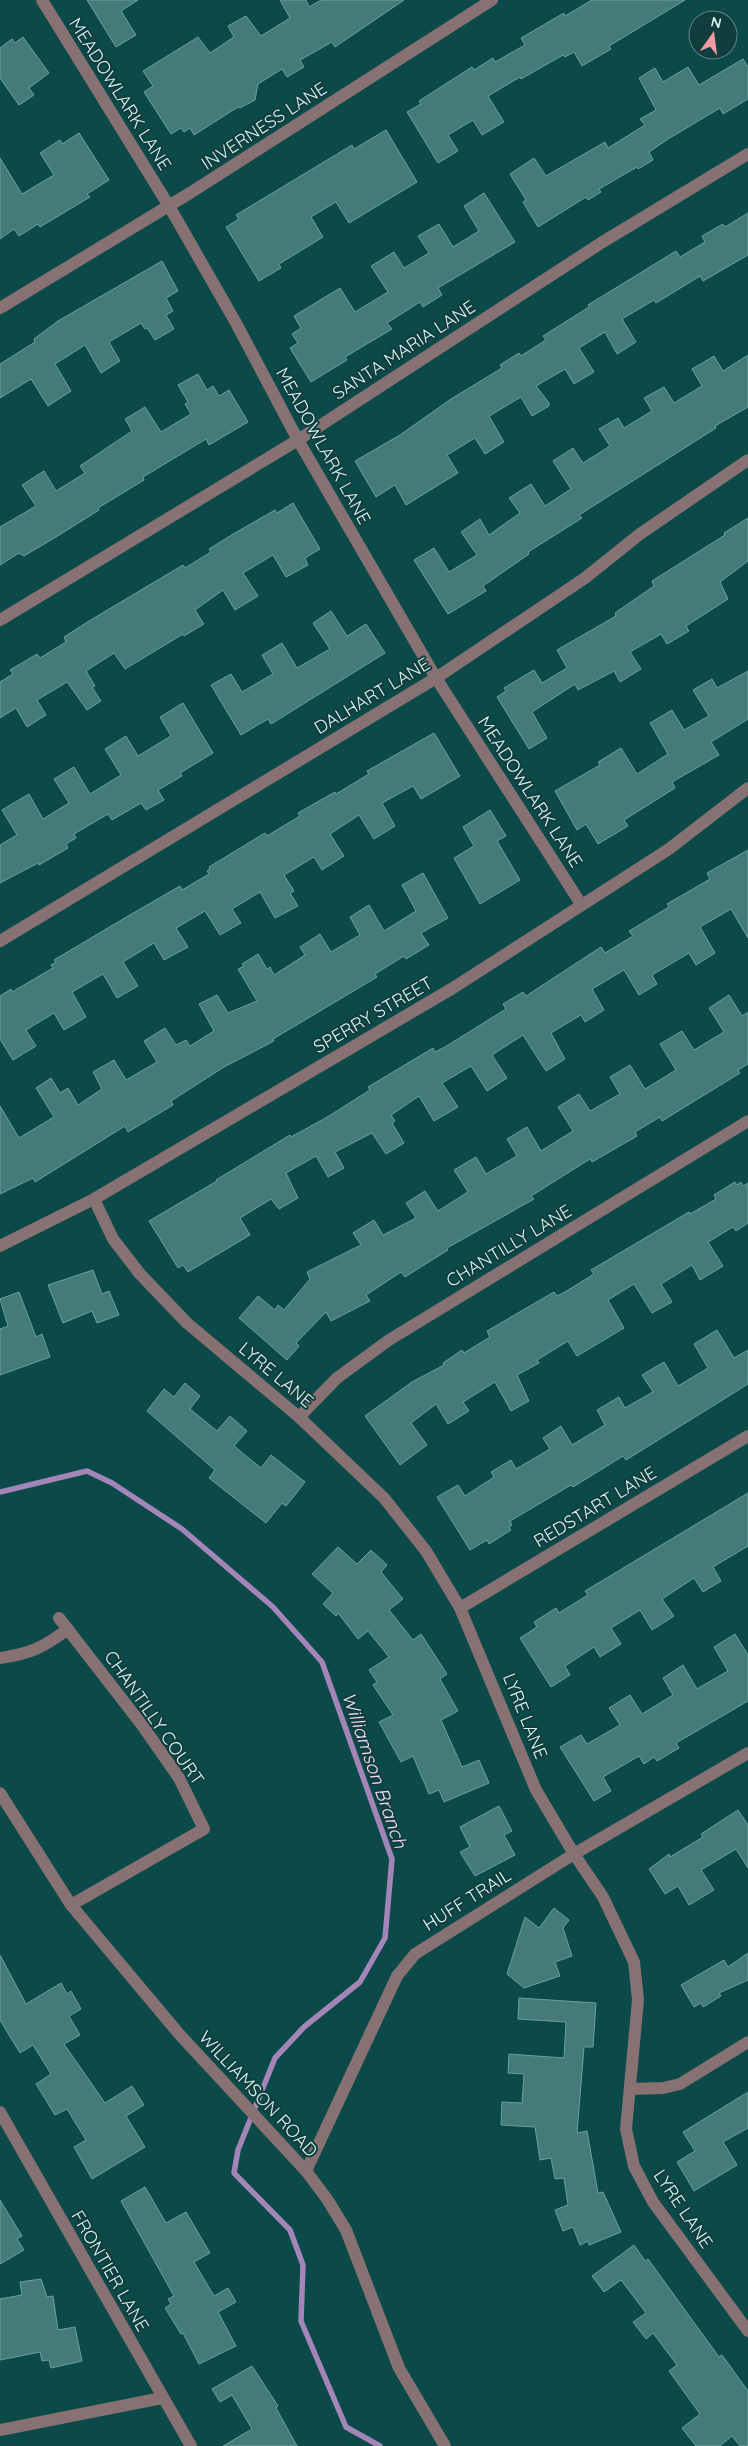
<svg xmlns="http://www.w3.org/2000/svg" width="748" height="2446" font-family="Quicksand,sans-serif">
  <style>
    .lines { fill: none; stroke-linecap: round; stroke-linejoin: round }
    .stream { stroke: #a485b7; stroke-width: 5.5 }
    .building { fill: #447b79; stroke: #69a19f }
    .minor { stroke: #877173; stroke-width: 12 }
    .tertiary { stroke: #877173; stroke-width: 12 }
    .labels { text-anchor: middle; stroke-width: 4; stroke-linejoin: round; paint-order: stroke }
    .street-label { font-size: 18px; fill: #d7f4f2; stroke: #113d3c }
    .water-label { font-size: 19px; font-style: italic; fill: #eedcfa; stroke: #113d3c }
  </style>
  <rect width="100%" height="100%" fill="#0b4a48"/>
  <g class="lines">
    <path class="stream" d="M0,1492L87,1471L112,1483L182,1529L273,1607L322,1662L392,1859L385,1938L360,1982L304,2027L275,2058L238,2150L234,2173L290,2230L303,2265L301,2321L346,2427L380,2446"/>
  </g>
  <g class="building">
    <path d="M87,0H138L121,11L136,35L116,47Z"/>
    <path d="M280,0H306L309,7L321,0H404L335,47L332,42L300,60L304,67L287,77L282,69L258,84L255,100L240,108L238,107L194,135L190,128L184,132L181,128L171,134L144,92L153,86L143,71L198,37L210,53L234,37L228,26L246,16L261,36L290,18Z"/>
    <path d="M592,0H685L609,46L611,49L582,66L574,52L565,57L563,55L521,79L520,77L488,96L504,122L482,135L473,120L448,135L458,151L438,163L407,112L421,104L419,101L472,67L474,70L493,58L495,62L525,45L521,38L564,13L565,16Z"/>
    <path d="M23,37L49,73L29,88L34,95L19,105L0,78V48L12,39L15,43Z"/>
    <path d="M743,59L748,67V99L723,114L720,108L668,139L649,152L653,160L638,169L637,167L599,189L601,192L588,200L586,197L538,227L523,202L526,200L510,174L534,158L546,176L605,142L608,148L645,125L640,119L656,110L639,78L655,68L663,82L688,67L699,85Z"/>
    <path d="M386,130L417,182L349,223L336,202L311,217L323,237L279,264L281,268L259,281L226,227L239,219L236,215L352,145L354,149Z"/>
    <path d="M79,133L109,180L87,194L90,197L40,227L38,224L19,236L14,229L0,239V158L22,194L54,175L40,153L60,140L62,144Z"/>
    <path d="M484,193L515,242L438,288L442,295L423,307L420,302L387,323L392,329L345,357L347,360L311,382L290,348L298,343L292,334L301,328L294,316L340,288L355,312L388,292L371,266L394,252L404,268L429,253L418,236L439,224L453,247L479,231L464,206Z"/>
    <path d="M748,213V255L703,281L700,276L656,303L654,300L622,319L636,342L617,354L605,332L579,348L594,372L574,384L565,369L536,386L549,403V406L532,416L521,397L489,416L504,442L485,454L475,438L447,455L458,473L406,505L395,485L376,497L355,461L400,435L451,399L502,368L500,365L519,353L521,356L546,340L543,336L589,307L588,305L676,251L680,257L705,242L702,236L723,224L725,227Z"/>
    <path d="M162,261L178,291L166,298L173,311L166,315L174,329L155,340L147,328L145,329L141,323L109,342L120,361L101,373L85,345L55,364L71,391L48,406L31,379L0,398V364L35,342L34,339L58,321Z"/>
    <path d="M748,355V407L715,426L716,428L579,515L582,518L528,552L529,554L483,586L486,591L448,614L414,560L434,548L449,572L477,555L461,532L480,519L489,535L520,513L509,498L531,484L545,506L571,489L553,461L573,448L583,463L610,446L599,429L618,418L624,428L652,411L644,398L664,387L674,403L702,386L692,369L714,356L723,371Z"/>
    <path d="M198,374L207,390L213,386L219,396L229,390L248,422L209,445L206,439L143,477L144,480L98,508L99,510L56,537L24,556L19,553L0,565V527L36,506L22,485L44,471L56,491L85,473L80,466L132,431L125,419L145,407L161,432L191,414L185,404L188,402L178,385Z"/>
    <path d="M293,503L320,549L305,558L308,565L286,577L273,555L243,573L258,596L235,610L223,590L195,610L204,624L184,636L183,634L125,669L114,653L86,671L95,686L92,687L101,701L87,710L67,682L37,700L46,715L27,727L16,708L0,718V682L13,674L10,670L37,654L40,658L66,642L64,637L89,621L183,565L185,568L211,552L209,549L235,533L275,510L277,513Z"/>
    <path d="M748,518V561L720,582L728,599L686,626L689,631L667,644L661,634L630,652L641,669L620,682L614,671L578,690L575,684L532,712L547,738L529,749L497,697L506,691L504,688L534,670L542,683L567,668L557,650L616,616L615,613L654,586L652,581L725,535L724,533Z"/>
    <path d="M331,611L347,636L366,624L385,653L271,724L268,719L241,735L211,685L231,674L242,692L273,674L262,655L282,643L297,668L330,649L313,623Z"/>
    <path d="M748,671V719L711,742L719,755L672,782L675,788L624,820L628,826L598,844L586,824L577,830L555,791L600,765L598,762L621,748L637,774L668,754L650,723L672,710L684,730L709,716L693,690L712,679L717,688Z"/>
    <path d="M183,703L213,753L180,773L182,776L158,790L164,800L146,810L141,803L112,820L108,814L74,834L76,838L66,844L68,848L39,865L38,863L0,883V845L17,835L2,810L29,794L43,819L69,803L54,779L74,767L90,794L121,775L105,749L126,736L138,756L171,736L160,717Z"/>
    <path d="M434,733L460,776L421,799L413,786L382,803L395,826L374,839L359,815L330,834L344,856L322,870L314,857L284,875L294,891L290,893L298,906L275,918L260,892L232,909L241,923L220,935L205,911L176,928L188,947L164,960L154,943L123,962L138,986L117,998L103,974L72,992L86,1017L64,1030L54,1013L26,1030L36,1046L13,1060L0,1039V996L11,989L12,992L53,968L51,965L56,962L54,960L123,919L180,886L182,890L209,874L207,871L210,869L209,867L265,833L267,836L300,816L298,813L335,792L336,794L369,774L367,771Z"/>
    <path d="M490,810L506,836L497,841L520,880L480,904L454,858L474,846L463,827Z"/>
    <path d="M748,850V938L731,909L700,927L715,953L696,965L689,953L652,975L657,984L639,995L624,970L592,989L604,1010L585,1022L581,1015L551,1033L565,1059L546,1071L523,1035L492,1055L507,1078L487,1091L471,1066L442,1083L458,1107L434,1121L419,1096L391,1115L395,1121L392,1123L404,1143L386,1154L372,1133L335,1152L344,1168L328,1177L316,1156L286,1173L298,1198L279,1209L271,1199L240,1218L250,1235L188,1272L183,1265L178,1268L149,1221L217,1181L216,1180L290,1135L291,1137L329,1116L370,1090L368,1087L433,1048L435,1052L445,1047L506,1009L503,1004L523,992L526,996L601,947L605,953L633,936L629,931L669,907L667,904L710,879L707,873Z"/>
    <path d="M423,873L448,918L421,933L429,945L406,959L404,956L375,974L377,977L273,1039L274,1041L224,1067L171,1101L173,1105L128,1132L125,1126L35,1182L33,1178L0,1194V1106L19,1138L54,1117L36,1088L51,1078L60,1093L68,1088L78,1105L102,1089L93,1072L114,1060L126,1080L157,1062L144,1041L165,1028L176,1045L186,1040L190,1046L214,1031L199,1004L217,995L228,1013L257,1001L238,969L244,966L242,964L258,954L267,969L270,967L274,975L305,955L300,947L320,934L331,952L360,935L350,917L369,905L384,931L416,911L402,885Z"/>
    <path d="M729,995L742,1016L748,1012V1064L738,1070L740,1073L662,1121L660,1117L635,1132L637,1136L592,1162L590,1159L531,1196L534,1199L447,1248L448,1250L405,1277L401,1272L366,1295L370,1301L331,1321L326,1312L296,1343L299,1346L287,1360L239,1318L258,1296L275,1310L278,1305L284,1310L310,1279L307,1272L361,1245L353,1233L374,1220L383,1235L416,1218L406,1203L425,1191L438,1211L468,1192L454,1170L476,1157L486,1174L517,1156L507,1139L527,1127L541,1151L573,1131L558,1107L579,1094L590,1111L620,1094L610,1077L630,1065L645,1089L676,1070L660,1044L682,1031L694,1050L724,1032L709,1008Z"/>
    <path d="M735,1182L737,1185L741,1182L743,1186L748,1183V1223L736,1231L733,1227L708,1242L723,1266L700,1280L692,1265L661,1284L672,1302L652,1313L634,1284L608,1300L624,1328L577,1356L568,1341L537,1360L539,1363L517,1375L529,1401L511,1411L495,1382L463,1402L469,1411L448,1424L436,1404L411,1423L427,1445L400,1465L365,1416L412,1382L444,1365L443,1363L462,1350L464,1353L490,1337L487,1331L554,1292L557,1296L565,1292L594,1274L591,1270L689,1212L690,1214L716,1199L714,1195Z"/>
    <path d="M93,1270L102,1294L109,1291L119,1315L97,1323L92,1311L63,1323L48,1285Z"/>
    <path d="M19,1292L36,1337L42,1334L50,1357L0,1375V1329L8,1326L0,1299Z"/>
    <path d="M717,1330L734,1358L748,1350V1384L626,1460L623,1456L573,1487L571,1485L510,1521L512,1525L509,1527L511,1530L489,1544L487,1540L470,1550L437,1497L458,1485L465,1496L494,1477L491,1472L511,1460L516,1469L550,1449L543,1438L561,1426L572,1445L605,1425L597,1410L619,1397L625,1408L653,1392L642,1375L664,1362L678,1386L708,1368L694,1344Z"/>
    <path d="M185,1383L200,1396L190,1409L217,1431L230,1416L247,1431L234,1446L261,1468L271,1455L305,1482L286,1506L282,1503L266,1523L209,1478L215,1470L147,1411L164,1389L174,1397Z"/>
    <path d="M748,1493V1546L713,1567L721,1581L703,1592L694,1578L662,1599L674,1616L652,1630L640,1610L611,1628L621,1644L600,1657L594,1647L565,1666L570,1675L551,1687L520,1638L537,1627L534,1622L556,1608L559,1613L562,1611L588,1595L585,1591Z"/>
    <path d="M338,1547L357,1564L371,1550L387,1565L381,1572L403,1599L389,1610L413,1640L421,1634L447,1674L440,1679L458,1711L441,1720L462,1767L479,1760L489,1783L444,1802L439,1790L429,1794L413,1756L401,1762L379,1722L393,1715L373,1685L377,1682L369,1670L389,1657L368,1631L358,1639L338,1613L336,1616L323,1604L333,1593L312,1574Z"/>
    <path d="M735,1634L748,1655V1701L676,1743L679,1748L657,1761L654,1757L644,1764L639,1756L603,1777L611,1791L594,1801L560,1747L581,1735L587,1744L620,1725L609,1708L630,1695L642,1714L673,1695L663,1678L683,1665L697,1689L728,1671L714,1647Z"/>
    <path d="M499,1806L512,1831L504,1835L515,1855L475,1876L460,1852L470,1847L460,1827Z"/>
    <path d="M738,1810L748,1825V1868L736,1849L701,1870L714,1890L689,1905L678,1886L665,1894L649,1869L669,1854L670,1857L703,1837L701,1834Z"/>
    <path d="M554,1908L569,1920L563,1928L572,1956L555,1962L560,1976L524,1988L507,1974L525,1917L539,1928Z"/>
    <path d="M748,1953V1980L719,1993L721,1996L703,2007L701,2003L694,2007L681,1985L724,1960L728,1967Z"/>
    <path d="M0,1955L26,2004L61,1983L67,1994L71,1991L81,2009L69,2016L80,2035L64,2044L105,2103L132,2086L144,2105L126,2116L145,2147L92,2179L74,2147L86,2140L67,2109L55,2115L36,2084L51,2074L33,2045L20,2053L0,2020Z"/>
    <path d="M519,1998L596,2003L593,2047H584L577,2133L587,2131L598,2193L603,2192L621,2232L589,2245L588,2241L580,2245L573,2227L563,2231L555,2210L568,2205L564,2178L555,2179L551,2158L540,2160L535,2127L501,2125L502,2102L522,2103L524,2074L508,2073L509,2054L564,2058L566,2022L518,2019Z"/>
    <path d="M748,2092V2128L723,2142L737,2165L694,2191L677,2162L695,2151L683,2132Z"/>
    <path d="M145,2187L166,2223L186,2212L210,2253L194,2262L214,2296L228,2288L236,2302L218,2312L236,2346L199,2364L183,2333L181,2334L165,2308L171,2304L168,2299L174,2296L121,2201Z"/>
    <path d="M0,2200L22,2236L17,2239L24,2250L0,2264Z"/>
    <path d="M634,2245L645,2261L648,2259L719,2357L722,2355L748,2391V2446H740L732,2436L720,2446H696L682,2428L700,2414L669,2371L677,2365L653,2333L646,2339L633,2322L646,2313L621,2280L604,2292L592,2276Z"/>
    <path d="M41,2279L47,2297L53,2296L58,2330L75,2327L82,2361L51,2368L49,2360L42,2361L40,2352L0,2360V2299L22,2295L20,2282Z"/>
    <path d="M252,2366L278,2406L276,2408L297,2446H223L252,2429L232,2395L220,2402L212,2389Z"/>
  </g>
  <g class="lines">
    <g class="minor">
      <path d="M42,0L169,206L236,323L298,440L436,678L581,904"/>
      <path d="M0,308L190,193L492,0"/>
      <path d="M0,620L298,440L601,243L748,154"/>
      <path d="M0,941L436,678L585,578L640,534L748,460"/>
      <path d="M94,1199L113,1239L140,1274L187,1323L299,1417L384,1498L426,1551L460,1608L536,1790L574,1854L603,1897L634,1962L638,2000L626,2129L634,2166L653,2202L748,2331"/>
      <path d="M0,1246L94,1199L453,988L669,849L748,788"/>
      <path d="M299,1417L337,1378L389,1340L748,1121"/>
      <path d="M460,1608L748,1436"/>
      <path d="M59,1618L142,1725L179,1778L204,1829L71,1905"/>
      <path d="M0,1658C30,1654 44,1647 68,1629"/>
      <path d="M630,2089L663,2088L680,2084L748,2042"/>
      <path d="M0,2112L191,2446"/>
      <path d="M306,2171L397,1976L415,1954L574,1854L748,1753"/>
      <path d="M0,2430L162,2398"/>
    </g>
    <path class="tertiary" d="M0,1793L71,1905L180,2035L306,2171L327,2199L346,2230L399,2368L445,2446"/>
  </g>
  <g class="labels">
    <g class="street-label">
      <text transform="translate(120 94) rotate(58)" y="6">MEADOWLARK LANE</text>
      <text transform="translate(264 126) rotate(-33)" y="6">INVERNESS LANE</text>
      <text transform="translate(404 350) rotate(-33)" y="6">SANTA MARIA LANE</text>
      <text transform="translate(323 446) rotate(61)" y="6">MEADOWLARK LANE</text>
      <text transform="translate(372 696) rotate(-31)" y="6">DALHART LANE</text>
      <text transform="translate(530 792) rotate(57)" y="6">MEADOWLARK LANE</text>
      <text transform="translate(373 1015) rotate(-30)" y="6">SPERRY STREET</text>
      <text transform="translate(509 1246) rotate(-31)" y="6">CHANTILLY LANE</text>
      <text transform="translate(276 1375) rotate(40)" y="6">LYRE LANE</text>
      <text transform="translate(595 1507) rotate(-31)" y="6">REDSTART LANE</text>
      <text transform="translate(525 1716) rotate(68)" y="6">LYRE LANE</text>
      <text transform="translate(154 1718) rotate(55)" y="6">CHANTILLY COURT</text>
      <text transform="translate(467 1900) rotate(-32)" y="6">HUFF TRAIL</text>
      <text transform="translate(258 2094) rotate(47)" y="6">WILLIAMSON ROAD</text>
      <text transform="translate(683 2209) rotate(56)" y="6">LYRE LANE</text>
      <text transform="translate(110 2271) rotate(60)" y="6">FRONTIER LANE</text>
    </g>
    <g class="water-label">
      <text transform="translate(375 1770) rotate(71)" y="7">Williamson Branch</text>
    </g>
  </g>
  <g transform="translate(713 35) rotate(14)"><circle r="24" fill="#113d3c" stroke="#608685"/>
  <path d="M0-4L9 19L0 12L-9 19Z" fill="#f49aa5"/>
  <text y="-8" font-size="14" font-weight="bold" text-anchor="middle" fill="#d7f4f2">N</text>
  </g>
</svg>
